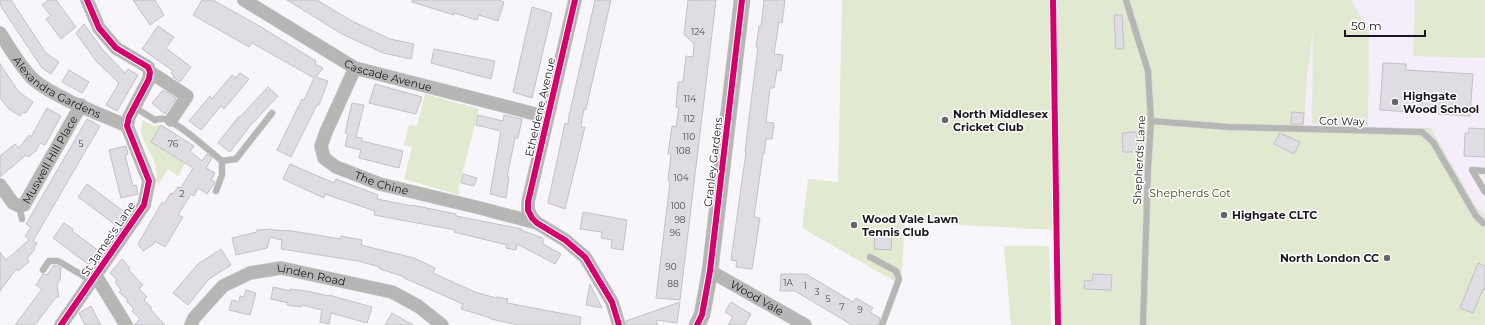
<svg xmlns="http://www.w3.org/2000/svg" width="1485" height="325" font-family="Montserrat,sans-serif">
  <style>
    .built { fill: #f5edfa }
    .green { fill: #e1e9d1 }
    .building { fill: #e0dce4; stroke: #c4c0c7 }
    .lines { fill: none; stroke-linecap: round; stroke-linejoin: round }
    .service-casing { stroke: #d5d3d7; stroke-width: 7 }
    .minor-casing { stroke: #d5d3d7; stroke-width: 14 }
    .tertiary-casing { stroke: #d5d3d7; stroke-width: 17 }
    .service { stroke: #b6b7b4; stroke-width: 6 }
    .minor { stroke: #b6b7b4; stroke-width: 13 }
    .tertiary { stroke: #b6b7b4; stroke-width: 16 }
    .cycleway-casing { stroke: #fff; stroke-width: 8 }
    .cycleway { stroke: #d6006c; stroke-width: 6 }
    .poi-dot { fill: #69646c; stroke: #fff; stroke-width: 1.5 }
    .labels { text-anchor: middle; stroke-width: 3; stroke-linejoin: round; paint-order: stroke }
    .number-label { font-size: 9px; fill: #4e4a52 }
    .street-label { font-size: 11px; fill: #1b161f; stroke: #fff }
    .poi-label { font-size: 11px; font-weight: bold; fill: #1b161f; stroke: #fff; text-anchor: start }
    .park-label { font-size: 11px; fill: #41501b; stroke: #fff }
  </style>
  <rect width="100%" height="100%" fill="#f9f6fb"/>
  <path class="built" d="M1319,0H1485V214L1476,207L1431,128L1304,127L1309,65L1313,33Z"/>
  <g class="green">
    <path d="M842,0H1050L1053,230L905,222L901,285L802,228L808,179L838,182Z"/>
    <path d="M1056,0H1351L1367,27L1314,26L1369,28L1368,125L1312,124L1313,33L1307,77L1304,127L1431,128L1476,207L1485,214V325H1060Z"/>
    <path d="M1415,0H1485V58L1413,56Z"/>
    <path d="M425,94L479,109L458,190L460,191L459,195L404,179L412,147L404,145L409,125L417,126Z"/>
    <path d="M143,120L153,126L161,125L151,142L185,163L178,176L168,169L158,185C156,180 157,169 154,161C148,145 137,138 143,120Z"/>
    <path d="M1004,246H1049L1051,325H1011Z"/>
  </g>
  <g class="building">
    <path d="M0,0H11L46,53L59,62L51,74L42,68L0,5Z"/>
    <path d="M48,0H56L76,27L61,39L46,19L51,16L42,5Z"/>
    <path d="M133,0H155L164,15L150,25Z"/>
    <path d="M202,0H213L261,27L316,61L315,64L323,68L316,77L328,81L319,105H317L291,157L277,150L302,99L304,100L314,78L252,43L249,47L193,15Z"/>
    <path d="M287,0H317L350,20L390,39L414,44L411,59L383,53L342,34Z"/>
    <path d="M412,0H498L504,2L498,21L479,15L477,20L454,13V15L412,2Z"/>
    <path d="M595,0H611L586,109H584L582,119L581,127H585L565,209L548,203L565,123L568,124L569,116Z"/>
    <path d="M688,0L700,1V0H716L680,300L656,298L670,182L668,181L671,154H668L672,126L676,127L679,108L676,107L678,82H683L686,56L693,57L694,44L684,34Z"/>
    <path d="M764,0H785L782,23L779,22L774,54L783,55L781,71L777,70L774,88H770L766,122L774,123L772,139H766L764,154H763L754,217L760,218L752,269L736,267L737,261L731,260L746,152H745L749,118L758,47H756L759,26H761Z"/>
    <path d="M532,7L552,13L532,98L513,92Z"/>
    <path d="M1114,15H1122L1124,49H1116Z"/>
    <path d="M84,24L102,49L125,73L128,69L138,75L117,111L106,105L119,83L96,61L76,33Z"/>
    <path d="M158,26L174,37L166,48L191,67L180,82L173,77L174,75L171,73L173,71L142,49Z"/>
    <path d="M434,49L495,61L491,79L431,63Z"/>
    <path d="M1383,63L1406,64V70L1473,74L1470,116L1380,110Z"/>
    <path d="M0,64L19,92L33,102L26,113L23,112L20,116L9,109L0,98Z"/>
    <path d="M69,70L89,82L82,93L62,82Z"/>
    <path d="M240,73L249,79L224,109L221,106L201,130L189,121L210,96L212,99L232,75L236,78Z"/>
    <path d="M375,84L422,97L416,114L369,103Z"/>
    <path d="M268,87L278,96L250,126L230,152L218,143L239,116L240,117Z"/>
    <path d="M163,90L176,98L165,114L152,103Z"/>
    <path d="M352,103L364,105L356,137L362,138V141L403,151L399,168L359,158L361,150L345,146L348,134L345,133Z"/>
    <path d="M47,108L61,116L45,145L40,143L36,151L28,157L26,155L0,177V156L15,144L19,148L29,135L31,137Z"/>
    <path d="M1292,112L1304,113L1303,124H1291Z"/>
    <path d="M478,115L503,121L504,115L522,119L518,138H515L507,177H509L506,198L490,194L501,131L476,125Z"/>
    <path d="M87,119L100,126L33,241L37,243L34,248L35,249L27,259L29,262L18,271L16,269L0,291V252L6,260L29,240L25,236L31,227L26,224Z"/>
    <path d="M161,125L194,146L190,151L202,161L207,154L212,158L206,168L215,173L211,180L215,182L207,194L198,188L194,196L191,194L178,215L183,217L165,247L155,241L154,244L143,251L138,244L162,202L164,204L171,193L173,194L178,187L181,188L193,168L151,142Z"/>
    <path d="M1469,128L1485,129V157L1464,156L1465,133H1469Z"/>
    <path d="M1137,132V152H1123L1122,133Z"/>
    <path d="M1280,133L1300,142L1294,154L1274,144Z"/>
    <path d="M126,146L128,154L125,155L133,186L136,185L138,194L121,198L109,150Z"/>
    <path d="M290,164L334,183L336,179L378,195L377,199L412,206V205L456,214V216L522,229L521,230L543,238V244L561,254L555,264L517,244L516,250L506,248L507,245L454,232L455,230L374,215L375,211L325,194L324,198L283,179Z"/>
    <path d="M463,174L477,178L474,186L461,183Z"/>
    <path d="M87,184L126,213L117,226L78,197Z"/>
    <path d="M583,212L627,220L623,250L611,248L612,240L601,238L602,232L580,229Z"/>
    <path d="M64,223L73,229L72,231L99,251L89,265L53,238Z"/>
    <path d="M272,229V230L292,231L341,239V236L362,240L361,245L414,258L435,268L433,273L475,292L496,298L497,297L508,299L507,303L581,317L580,325H518L491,319V318L461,309L463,304L404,278L405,277L380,269V267L358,261L281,249L282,240L270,237L267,248L236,255L232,238L257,232V230Z"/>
    <path d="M875,232L892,233L891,250L874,249Z"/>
    <path d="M221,249L231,265L209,279L188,305L173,293L198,264Z"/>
    <path d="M122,259L130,268L128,269L143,285L139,289L147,297L144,300L152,308L150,309L165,325H134L140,319L132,311L134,309L126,301L128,300L119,292L121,290L115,282L117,280L110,273Z"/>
    <path d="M1478,263L1485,266V290L1483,289L1473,313L1460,308Z"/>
    <path d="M53,266H57L61,268L60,280L57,285L59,297H56L35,325H15L42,289L36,285L43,274L47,275Z"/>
    <path d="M781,274H806L853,302L856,298L873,308L870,312L880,318L878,325H852L795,291H780Z"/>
    <path d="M1093,274L1112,275L1111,290L1084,289L1085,280L1092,281Z"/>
    <path d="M590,284L602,308L586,305Z"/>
    <path d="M273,287L290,291V289L306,291L329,296V295L372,307L367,323L331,313L329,324L320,322L322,310L302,305L301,307L287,305L288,303L271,299Z"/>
    <path d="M246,290L256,293L250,315L229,310L232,300L239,302L240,296L244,297Z"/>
    <path d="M680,302L677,323L656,320L658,325H627L626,321Z"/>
    <path d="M731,302L751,314L745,325H728L733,317L725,312Z"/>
    <path d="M91,306L95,314L101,325H85L79,313Z"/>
    <path d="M392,313L413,325H385Z"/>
  </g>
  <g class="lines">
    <g class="service-casing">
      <g id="service">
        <path d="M1126,0L1148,71L1151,121L1148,169L1143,325"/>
        <path d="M134,107L155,120C159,119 161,118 165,119C183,126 207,149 222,161L236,159L272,113"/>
        <path d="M1151,121L1229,127L1422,132L1433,142L1476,216L1483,223"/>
        <path d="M1485,171L1472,170L1485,192"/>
        <path d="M216,191L222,175V161"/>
        <path d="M19,206L22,219"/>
        <path d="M870,257L896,271L899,279L882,325"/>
        <path d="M43,270L49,261H58L92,281"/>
      </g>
    </g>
    <g class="minor-casing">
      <g id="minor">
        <path id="s1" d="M244,0L355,68L547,117"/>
        <path d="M575,0L528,202V210L532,218L537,223L565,240L585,257L612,302L619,325"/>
        <path id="s2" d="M0,33C10,48 20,67 34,80C56,98 100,114 127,126"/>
        <path id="s3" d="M355,68L326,132L321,146L324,158L336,167L380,184L480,208L537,223"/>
        <path d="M150,72L187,96L171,120"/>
        <path id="s4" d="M0,185L13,203L19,206L24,205L81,105"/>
        <path id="s5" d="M710,271L805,325"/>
        <path d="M96,276L126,325"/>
        <path d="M61,325L144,205L149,181L127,126L129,117L149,79L150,72L148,67L116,48L99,28L87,0"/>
        <path id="s6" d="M191,325L194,318L223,286L250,273L281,268L392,292L418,306L442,325"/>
      </g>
    </g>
    <g class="tertiary-casing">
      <path id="tertiary" d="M697,325L702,315L710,271L742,0"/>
    </g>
    <use href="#service" class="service"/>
    <use href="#minor" class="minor"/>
    <use href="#tertiary" class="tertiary"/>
    <g class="cycleway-casing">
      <g id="cycleway">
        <path d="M575,0L528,202V210L532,218L537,223L565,240L585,257L612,302L619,325"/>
        <path d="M1053,0L1058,325"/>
        <path d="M61,325L144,205L149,181L127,126L129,117L149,79L150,72L148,67L116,48L99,28L87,0"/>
        <path d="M697,325L702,315L710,271L742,0"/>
      </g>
    </g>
    <use href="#cycleway" class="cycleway"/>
  </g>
  <g class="poi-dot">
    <circle cx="1395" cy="102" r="4"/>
    <circle cx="945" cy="120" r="4"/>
    <circle cx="1224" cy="215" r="4"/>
    <circle cx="854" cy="225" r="4"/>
    <circle cx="1387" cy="258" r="4"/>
  </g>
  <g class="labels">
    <g class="number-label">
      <text x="698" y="35">124</text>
      <text x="690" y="102">114</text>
      <text x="689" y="122">112</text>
      <text x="689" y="140">110</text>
      <text x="81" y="147">5</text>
      <text x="173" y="147">76</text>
      <text x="683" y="154">108</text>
      <text x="681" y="181">104</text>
      <text x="182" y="197">2</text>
      <text x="678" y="209">100</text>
      <text x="680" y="223">98</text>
      <text x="675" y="236">96</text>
      <text x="671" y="270">90</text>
      <text x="788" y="286">1A</text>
      <text x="673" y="287">88</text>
      <text x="805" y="289">1</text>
      <text x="817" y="295">3</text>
      <text x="828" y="302">5</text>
      <text x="842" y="310">7</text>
      <text x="860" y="313">9</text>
    </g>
    <g class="street-label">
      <text dy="4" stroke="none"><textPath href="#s1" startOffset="164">Cascade Avenue</textPath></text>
      <text dy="4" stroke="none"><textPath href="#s2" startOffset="81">Alexandra Gardens</textPath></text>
      <text transform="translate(540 107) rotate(-77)" y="4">Etheldene Avenue</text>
      <text transform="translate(1342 121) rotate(1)" y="4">Cot Way</text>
      <text dy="4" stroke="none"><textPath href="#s4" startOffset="86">Muswell Hill Place</textPath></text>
      <text transform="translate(1139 160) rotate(-87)" y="4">Shepherds Lane</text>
      <text transform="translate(713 162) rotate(-83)" y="4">Cranley Gardens</text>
      <text dy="4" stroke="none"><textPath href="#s3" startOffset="161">The Chine</textPath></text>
      <text transform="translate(108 239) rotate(-56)" y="4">St James's Lane</text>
      <text dy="4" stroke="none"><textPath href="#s6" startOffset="143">Linden Road</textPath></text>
      <text dy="4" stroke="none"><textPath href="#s5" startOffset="54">Wood Vale</textPath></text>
    </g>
    <g class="poi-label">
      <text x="1403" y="100">Highgate<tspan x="1403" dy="13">Wood School</tspan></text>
      <text x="953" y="118">North Middlesex<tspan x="953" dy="13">Cricket Club</tspan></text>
      <text x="1232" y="219">Highgate CLTC</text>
      <text x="862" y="223">Wood Vale Lawn<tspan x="862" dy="13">Tennis Club</tspan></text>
      <text x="1379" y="262" text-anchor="end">North London CC</text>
    </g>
    <g class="park-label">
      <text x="1190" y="197">Shepherds Cot</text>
    </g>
  </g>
  <path d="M1345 30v6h80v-6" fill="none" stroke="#1b161f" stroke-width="2"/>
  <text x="1351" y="30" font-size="12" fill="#1b161f" stroke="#ffffff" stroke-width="3" paint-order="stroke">50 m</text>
</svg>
